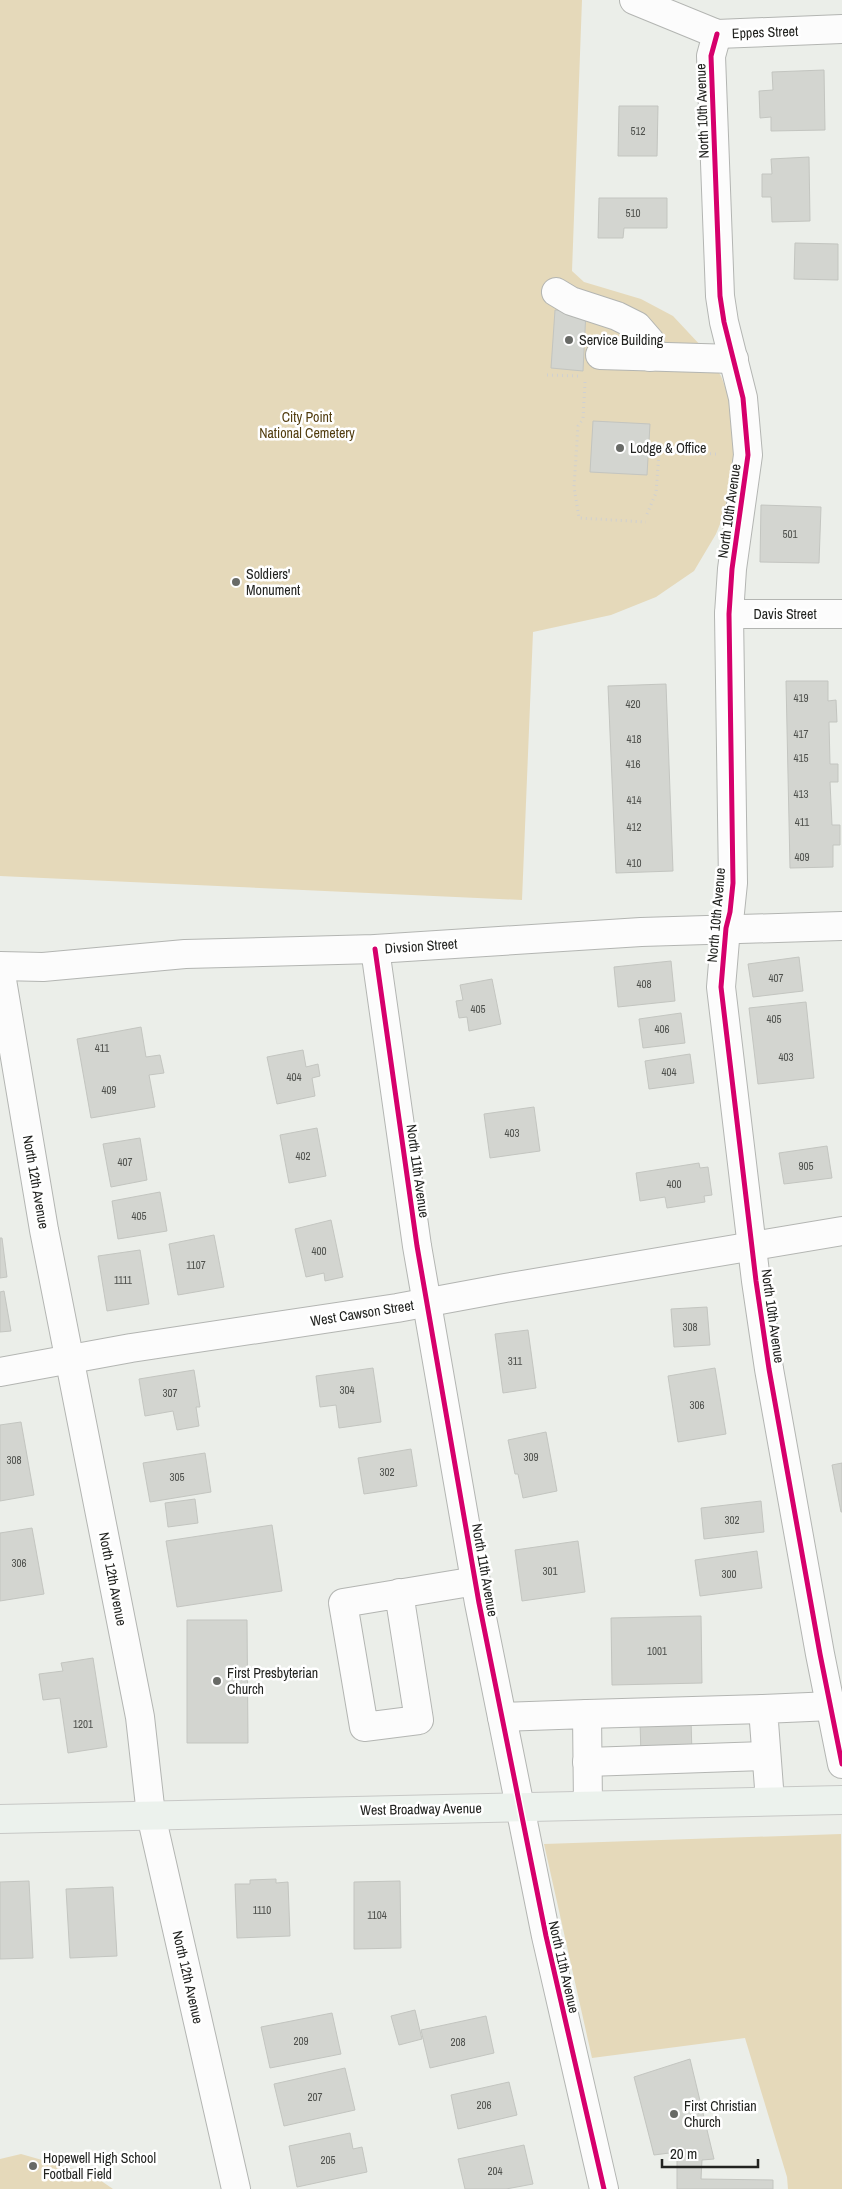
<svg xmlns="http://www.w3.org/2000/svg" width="842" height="2189" font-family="'Archivo Narrow',sans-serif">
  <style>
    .green { fill: #e5d9ba }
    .building { fill: #d3d5d0; stroke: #c3c5c0 }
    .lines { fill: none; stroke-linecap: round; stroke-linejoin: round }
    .minor-casing { stroke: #b3b5b2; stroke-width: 30 }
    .major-casing { stroke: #c7c8c6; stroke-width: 30 }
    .path { stroke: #d0d0d0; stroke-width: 3; stroke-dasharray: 1 4; stroke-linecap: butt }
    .minor { stroke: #fcfcfc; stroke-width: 28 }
    .major { stroke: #ecf2ed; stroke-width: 28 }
    .cycleway-casing { stroke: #fff; stroke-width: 8 }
    .cycleway { stroke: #d6006c; stroke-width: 5 }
    .poi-dot { fill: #686a66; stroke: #fff; stroke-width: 2 }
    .labels { text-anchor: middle; stroke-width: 5; stroke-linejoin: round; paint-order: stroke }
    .number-label { font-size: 11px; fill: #4e504c }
    .street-label { font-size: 14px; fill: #222320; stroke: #fff }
    .poi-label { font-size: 14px; fill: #222320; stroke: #fff; text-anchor: start }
    .park-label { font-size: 14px; fill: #513c0e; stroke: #fff }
  </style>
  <rect width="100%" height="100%" fill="#ebeee9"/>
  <g class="green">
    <path d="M0,0H582L572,271L584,282L641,299L673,316L702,347L721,376L734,410L739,450L731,497L716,534L694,571L656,597L611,615L533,632L522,900L0,876Z"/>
    <path d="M841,1834L842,2189H788L787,2177L745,2038L592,2058L544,1844Z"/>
    <path d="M21,2154L91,2174L113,2189H0V2159Z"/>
  </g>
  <g class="building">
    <path d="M824,70L825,130L771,131V117L760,118L759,91L773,90L772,72Z"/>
    <path d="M619,106H658L657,156H618Z"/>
    <path d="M809,157L810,221L772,222L771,197H762V174H772L771,159Z"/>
    <path d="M599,198H667V228H624L623,238H598Z"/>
    <path d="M795,243L838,244V280L794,279Z"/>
    <path d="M555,310L586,311L583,371L551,368Z"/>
    <path d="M593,421L650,424L647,475L590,472Z"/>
    <path d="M761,505L821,507L819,563L760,562Z"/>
    <path d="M786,681H828V701L836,700L837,722H829L830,764H838V782H830L832,825H840V845H833V867L790,868Z"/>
    <path d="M666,684L673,871L616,873L608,686Z"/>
    <path d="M799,957L803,991L753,997L748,964Z"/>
    <path d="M671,961L675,1001L618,1007L614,967Z"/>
    <path d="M492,979L501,1024L469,1031L467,1017L459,1018L456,1001L463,1000L460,985Z"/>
    <path d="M806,1002L814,1078L758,1084L749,1008Z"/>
    <path d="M681,1013L685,1043L643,1048L639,1019Z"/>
    <path d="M141,1027L146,1057L160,1055L164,1073L149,1075L155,1107L91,1118L77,1039Z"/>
    <path d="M303,1050L306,1067L318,1064L320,1076L312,1078L315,1096L277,1104L267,1057Z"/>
    <path d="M690,1054L694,1083L649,1089L645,1061Z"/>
    <path d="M534,1107L540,1151L490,1158L484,1114Z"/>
    <path d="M317,1128L326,1176L289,1183L280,1135Z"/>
    <path d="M140,1138L147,1180L111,1187L103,1144Z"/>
    <path d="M827,1146L832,1178L784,1184L779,1153Z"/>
    <path d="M699,1163L700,1168L708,1167L712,1195L704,1196L705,1202L667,1208L665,1197L640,1201L636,1173Z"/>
    <path d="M160,1192L167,1231L118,1239L112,1201Z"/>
    <path d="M331,1220L343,1277L325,1281L324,1273L306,1277L295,1229Z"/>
    <path d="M214,1235L224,1287L178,1295L169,1244Z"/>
    <path d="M0,1238H2L7,1277L0,1278Z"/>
    <path d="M140,1250L149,1304L107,1311L98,1256Z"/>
    <path d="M4,1291L11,1331L0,1332V1292Z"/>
    <path d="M707,1307L710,1345L674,1347L671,1309Z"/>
    <path d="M528,1330L536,1388L503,1393L495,1334Z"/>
    <path d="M373,1368L381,1422L339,1428L336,1405L320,1407L316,1376Z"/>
    <path d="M715,1368L726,1434L678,1442L668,1376Z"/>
    <path d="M194,1370L200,1407H196L199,1426L177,1430L173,1411L145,1416L139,1379Z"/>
    <path d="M21,1422L34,1495L0,1501V1425Z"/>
    <path d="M546,1432L557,1491L523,1498L518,1474H515L508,1440Z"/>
    <path d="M411,1449L417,1486L364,1494L358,1458Z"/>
    <path d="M205,1453L211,1492L150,1502L143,1463Z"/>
    <path d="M842,1463V1512H841L832,1465Z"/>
    <path d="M195,1499L198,1523L168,1527L165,1503Z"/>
    <path d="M761,1501L764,1532L704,1539L701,1508Z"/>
    <path d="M272,1525L282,1591L177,1607L166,1541Z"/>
    <path d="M32,1528L44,1594L0,1601V1533Z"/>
    <path d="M578,1541L585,1592L522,1601L515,1550Z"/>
    <path d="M757,1551L762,1588L700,1596L695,1560Z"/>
    <path d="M701,1616L702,1683L612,1685L611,1618Z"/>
    <path d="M187,1620H247L248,1743H187Z"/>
    <path d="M93,1658L107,1747L68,1753L60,1698L43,1700L39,1674L63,1671L61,1663Z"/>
    <path d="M691,1720L692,1754L641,1755L640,1722Z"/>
    <path d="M276,1879V1883L288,1882L290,1936L237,1938L235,1884H250V1880Z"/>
    <path d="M29,1881L33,1958L0,1959V1882Z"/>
    <path d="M400,1881L401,1948L354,1949V1882Z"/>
    <path d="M113,1887L117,1956L70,1958L66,1889Z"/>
    <path d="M415,2010L422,2039L399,2045L391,2016Z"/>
    <path d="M332,2013L341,2054L270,2068L261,2027Z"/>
    <path d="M486,2016L494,2053L430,2068L421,2030Z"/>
    <path d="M690,2059L714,2159L702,2160L701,2179L773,2180V2189H677V2152L654,2155L634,2077Z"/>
    <path d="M345,2068L355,2110L284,2126L274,2084Z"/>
    <path d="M509,2082L517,2115L458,2129L451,2095Z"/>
    <path d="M350,2133L353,2149L362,2147L367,2172L297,2187L289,2146Z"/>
    <path d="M524,2145L533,2184L506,2189H465L458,2159Z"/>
  </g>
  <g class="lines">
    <g class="minor-casing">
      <g id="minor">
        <path d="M634,0L717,34L842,29"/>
        <path d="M717,34L711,56L720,296L724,322L743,398L748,455L732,569L729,614L733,883L730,912L726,928L721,987L756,1281L769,1369L820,1654L842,1764"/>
        <path d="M556,292L571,301L617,316L637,326L650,341V357"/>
        <path d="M600,355L734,359"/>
        <path d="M729,614H842"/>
        <path d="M375,949L417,1246L479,1603L546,1936L604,2189"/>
        <path d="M0,966L43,967L185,954L375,949L641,932L842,926"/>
        <path d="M0,968L44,1230L140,1717L151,1815L236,2189"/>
        <path d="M0,1372L131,1348L397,1308L505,1288L842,1231"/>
        <path d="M399,1593L419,1720L364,1727L343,1603L476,1581"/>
        <path d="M587,1714L763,1709"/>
        <path d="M502,1717L587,1714L588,1805"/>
        <path d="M587,1762L766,1756"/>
        <path d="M770,1801L763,1709L832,1706"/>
      </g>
    </g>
    <g class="major-casing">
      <path id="major" d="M0,1819L842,1800"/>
    </g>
    <g class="path">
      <path d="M547,375L579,376"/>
      <path d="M585,382L583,419L578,426L574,487L579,518L646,522"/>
      <path d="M647,514L656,493L659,452L718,454"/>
    </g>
    <use href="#minor" class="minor"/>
    <use href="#major" class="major"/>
    <g class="cycleway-casing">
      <g id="cycleway">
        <path d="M717,34L711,56L720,296L724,322L743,398L748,455L732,569L729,614L733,883L730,912L726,928L721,987L756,1281L769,1369L820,1654L842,1764"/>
        <path d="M375,949L417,1246L479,1603L546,1936L604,2189"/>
      </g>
    </g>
    <use href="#cycleway" class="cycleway"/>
  </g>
  <g class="poi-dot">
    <circle cx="569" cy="340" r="5"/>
    <circle cx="620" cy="448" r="5"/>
    <circle cx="236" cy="582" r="5"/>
    <circle cx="217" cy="1681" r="5"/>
    <circle cx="674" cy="2114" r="5"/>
    <circle cx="33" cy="2166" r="5"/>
  </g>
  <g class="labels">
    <g class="number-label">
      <text x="638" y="135">512</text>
      <text x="633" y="217">510</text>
      <text x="790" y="538">501</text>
      <text x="801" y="702">419</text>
      <text x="633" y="708">420</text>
      <text x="801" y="738">417</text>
      <text x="634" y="743">418</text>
      <text x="801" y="762">415</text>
      <text x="633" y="768">416</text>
      <text x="801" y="798">413</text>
      <text x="634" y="804">414</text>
      <text x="802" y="826">411</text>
      <text x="634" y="831">412</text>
      <text x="802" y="861">409</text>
      <text x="634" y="867">410</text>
      <text x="776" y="982">407</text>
      <text x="644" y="988">408</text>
      <text x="478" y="1013">405</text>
      <text x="774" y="1023">405</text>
      <text x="662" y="1033">406</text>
      <text x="102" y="1052">411</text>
      <text x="786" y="1061">403</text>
      <text x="669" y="1076">404</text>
      <text x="294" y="1081">404</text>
      <text x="109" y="1094">409</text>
      <text x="512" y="1137">403</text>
      <text x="303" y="1160">402</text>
      <text x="125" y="1166">407</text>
      <text x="806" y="1170">905</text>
      <text x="674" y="1188">400</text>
      <text x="139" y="1220">405</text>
      <text x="319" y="1255">400</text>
      <text x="196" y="1269">1107</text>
      <text x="123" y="1284">1111</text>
      <text x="690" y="1331">308</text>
      <text x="515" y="1365">311</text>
      <text x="347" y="1394">304</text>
      <text x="170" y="1397">307</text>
      <text x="697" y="1409">306</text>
      <text x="531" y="1461">309</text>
      <text x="14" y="1464">308</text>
      <text x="387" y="1476">302</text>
      <text x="177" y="1481">305</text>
      <text x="732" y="1524">302</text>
      <text x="19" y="1567">306</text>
      <text x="550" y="1575">301</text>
      <text x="729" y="1578">300</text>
      <text x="657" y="1655">1001</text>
      <text x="83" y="1728">1201</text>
      <text x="262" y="1914">1110</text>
      <text x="377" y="1919">1104</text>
      <text x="301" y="2045">209</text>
      <text x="458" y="2046">208</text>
      <text x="315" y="2101">207</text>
      <text x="484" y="2109">206</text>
      <text x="328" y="2164">205</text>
      <text x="495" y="2175">204</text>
    </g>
    <g class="street-label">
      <text transform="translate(765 32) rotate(-2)" y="5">Eppes Street</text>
      <text transform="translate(702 111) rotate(-92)" y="5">North 10th Avenue</text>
      <text transform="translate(729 511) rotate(-82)" y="5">North 10th Avenue</text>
      <text x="785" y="619">Davis Street</text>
      <text transform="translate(716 915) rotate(-85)" y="5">North 10th Avenue</text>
      <text transform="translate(421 946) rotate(-4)" y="5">Divsion Street</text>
      <text transform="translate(418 1171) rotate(82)" y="5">North 11th Avenue</text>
      <text transform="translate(36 1182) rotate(80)" y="5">North 12th Avenue</text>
      <text transform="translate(362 1313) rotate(-9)" y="5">West Cawson Street</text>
      <text transform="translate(773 1316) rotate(82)" y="5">North 10th Avenue</text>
      <text transform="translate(485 1570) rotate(80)" y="5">North 11th Avenue</text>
      <text transform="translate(113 1579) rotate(79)" y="5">North 12th Avenue</text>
      <text transform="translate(421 1809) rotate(-1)" y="5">West Broadway Avenue</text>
      <text transform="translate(564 1967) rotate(77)" y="5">North 11th Avenue</text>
      <text transform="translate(188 1977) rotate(77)" y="5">North 12th Avenue</text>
    </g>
    <g class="poi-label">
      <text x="579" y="345">Service Building</text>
      <text x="630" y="453">Lodge &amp; Office</text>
      <text x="246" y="579">Soldiers'<tspan x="246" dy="16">Monument</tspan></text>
      <text x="227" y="1678">First Presbyterian<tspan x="227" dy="16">Church</tspan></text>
      <text x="684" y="2111">First Christian<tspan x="684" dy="16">Church</tspan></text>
      <text x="43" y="2163">Hopewell High School<tspan x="43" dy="16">Football Field</tspan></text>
    </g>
    <g class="park-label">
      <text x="307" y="422">City Point<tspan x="307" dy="16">National Cemetery</tspan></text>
    </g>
  </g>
  <path d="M662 2159v8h96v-8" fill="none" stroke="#222320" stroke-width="2.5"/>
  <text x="670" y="2159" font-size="15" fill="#222320" stroke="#ffffff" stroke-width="4" paint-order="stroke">20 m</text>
</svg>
